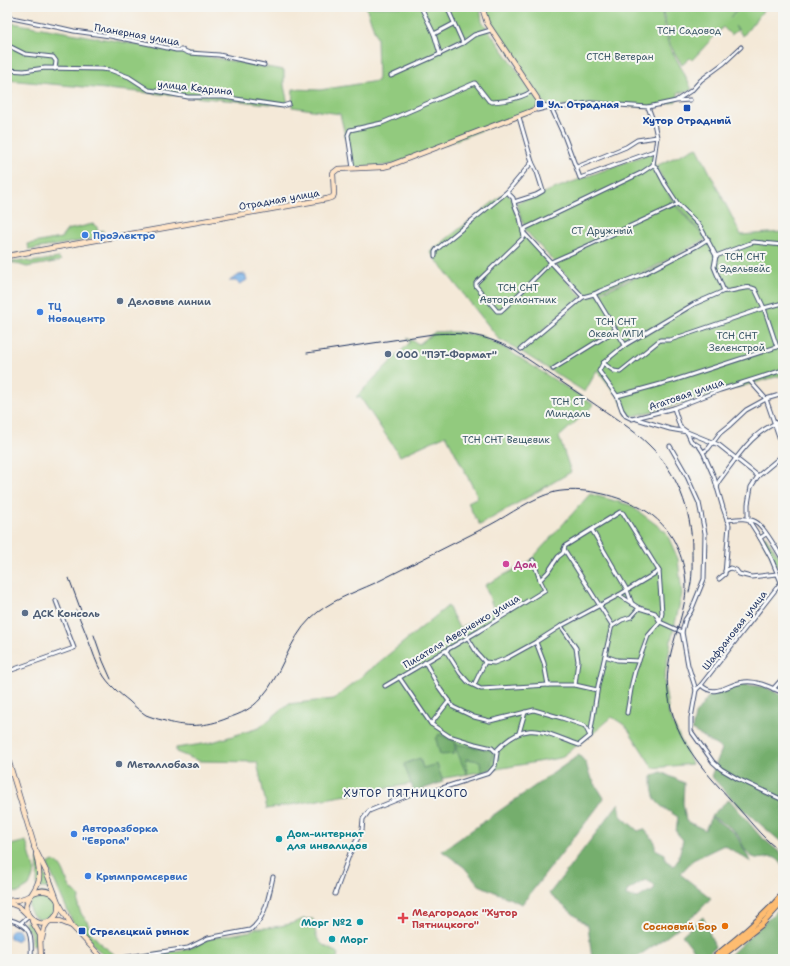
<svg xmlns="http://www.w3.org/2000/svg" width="790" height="966" font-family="'Shantell Sans',sans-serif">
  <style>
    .green { fill: #92ca7e; stroke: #567c6e }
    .forest { fill: #75ae6d; stroke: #486e66; fill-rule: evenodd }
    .water { fill: #75afe6; stroke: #486fa2 }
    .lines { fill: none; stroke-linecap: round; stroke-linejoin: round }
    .minor-casing { stroke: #3c4b70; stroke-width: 5 }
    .secondary-casing { stroke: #3c4b70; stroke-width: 6 }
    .primary-casing { stroke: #3c4b70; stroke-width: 7 }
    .minor { stroke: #fff; stroke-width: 3 }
    .secondary { stroke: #ffe4c6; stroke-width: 4.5 }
    .primary { stroke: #febc70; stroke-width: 5 }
    .rail { stroke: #1b2f5e; stroke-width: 1 }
    .transit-dot { fill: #1a4fb4; stroke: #f6f6f2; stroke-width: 1.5 }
    .shop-dot { fill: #3f7fe0; stroke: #f6f6f2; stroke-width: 1.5 }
    .service-dot { fill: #5c6f8a; stroke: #f6f6f2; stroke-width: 1.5 }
    .hotel-dot { fill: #d1479c; stroke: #f6f6f2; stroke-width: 1.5 }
    .culture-dot { fill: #0f9aa8; stroke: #f6f6f2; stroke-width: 1.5 }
    .health-dot { fill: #e0444e; stroke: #f6f6f2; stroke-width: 1.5 }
    .food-dot { fill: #e8710a; stroke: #f6f6f2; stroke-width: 1.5 }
    .labels { text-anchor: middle; stroke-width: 4; stroke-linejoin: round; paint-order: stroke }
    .park-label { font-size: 10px; fill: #395666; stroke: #f6f6f2 }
    .street-label { font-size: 10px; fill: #1b2f5e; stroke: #f6f6f2 }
    .transit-label { font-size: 10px; font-weight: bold; fill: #164399; stroke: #f6f6f2; text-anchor: start }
    .shop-label { font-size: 10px; font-weight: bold; fill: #366cbe; stroke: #f6f6f2; text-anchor: start }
    .service-label { font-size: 10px; font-weight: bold; fill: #4e5e75; stroke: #f6f6f2; text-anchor: start }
    .hotel-label { font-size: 10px; font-weight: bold; fill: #b23c85; stroke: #f6f6f2; text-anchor: start }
    .culture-label { font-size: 10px; font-weight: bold; fill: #0d838f; stroke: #f6f6f2; text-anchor: start }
    .health-label { font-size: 10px; font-weight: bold; fill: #be3a42; stroke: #f6f6f2; text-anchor: start }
    .food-label { font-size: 10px; font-weight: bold; fill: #c56008; stroke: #f6f6f2; text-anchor: end }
    .neighbourhood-label { font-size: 11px; letter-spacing: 1px; fill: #1b2f5e; stroke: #f6f6f2 }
  </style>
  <rect width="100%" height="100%" fill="#f6f6f2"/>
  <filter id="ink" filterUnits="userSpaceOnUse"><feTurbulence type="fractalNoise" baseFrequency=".025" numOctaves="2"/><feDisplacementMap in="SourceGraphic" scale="8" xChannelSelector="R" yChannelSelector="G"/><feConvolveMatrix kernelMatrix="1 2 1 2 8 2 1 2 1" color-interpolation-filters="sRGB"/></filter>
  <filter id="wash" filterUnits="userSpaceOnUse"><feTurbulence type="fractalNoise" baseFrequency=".012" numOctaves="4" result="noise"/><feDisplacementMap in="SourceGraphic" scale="16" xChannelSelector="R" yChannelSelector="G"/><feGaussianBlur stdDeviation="0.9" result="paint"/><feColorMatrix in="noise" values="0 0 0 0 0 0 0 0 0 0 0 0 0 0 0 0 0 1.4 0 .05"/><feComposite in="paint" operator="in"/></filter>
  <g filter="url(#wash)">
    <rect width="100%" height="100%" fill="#f4e9d8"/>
    <g class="green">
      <path d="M366,7H480L482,21L537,98L539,105L534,110L391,165L353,168L340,114L292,107L293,89L320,90L377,81L378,77L377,38Z"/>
      <path d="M485,7H661L665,30L669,46L683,71L692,90L678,93V97L675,102L648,107L591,104L551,107L543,102L489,22Z"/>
      <path d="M662,7H731L735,11L729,19L736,12L732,7H766L743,36L735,26L738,30L731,35L723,27L692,60L690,58L682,65L670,45Z"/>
      <path d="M7,22L284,70V86L288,104L281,105L7,80Z"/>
      <path d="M7,91H11L8,122H7Z"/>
      <path d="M697,147L741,235L783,232V375L631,417L627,415L619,397L597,370L585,392L520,351L584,298L593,296L648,272L708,241L675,203L656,166Z"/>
      <path d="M653,152L654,167L674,204L706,239L652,268L593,294L584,295L526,231L516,203Z"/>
      <path d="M506,192L512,199V203L525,236L582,297L519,350L499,339L430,252Z"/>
      <path d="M93,224L97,227L98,232L103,230L102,236H96L92,239L29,250L28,244L61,238L67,230Z"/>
      <path d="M59,258L61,260L60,261L27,267L11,262L22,260L31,262Z"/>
      <path d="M435,332H457L482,336L506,349L594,405L559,437L571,472L480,525L473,514L468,502L478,497L446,435L400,456L360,397H356L410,342L407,338L419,344Z"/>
      <path d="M590,494L630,505L666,532L678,559L682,594L671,641L664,680L669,715L692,764L653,768L626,726L612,717L590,736L560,758L267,809L257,762L199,761L176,752V748L209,743L259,728L288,704L334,699L448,606L459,628L494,610L485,585L529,562Z"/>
      <path d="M765,536L783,562L782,569L777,566L762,539Z"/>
      <path d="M26,841L35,872L29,886L18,893L7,891V846Z"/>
      <path d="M38,859L52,890L45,888H37Z"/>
      <path d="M53,861C64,864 65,879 70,887C73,891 77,893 79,897L78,907L82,915L87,921L91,933L102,945L114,954L115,957L112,959L106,958L73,923L48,866V864Z"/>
      <circle cx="42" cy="906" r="13"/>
      <path d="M303,919H313C317,942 317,943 338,953L337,959L129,958L188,949L208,939L251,931L256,928C268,929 292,925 303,919Z"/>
      <path d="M25,921H29L35,930L37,945L32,946L30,932L25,926Z"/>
    </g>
    <g class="forest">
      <path d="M741,684L765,687L783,696V842L780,841L739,806L711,776L722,749L692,730L695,715L708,697Z"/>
      <path d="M439,734L456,742L454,754L440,755L436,739Z"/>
      <path d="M457,744L494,751C492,761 493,770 481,773L480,761L466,759L467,775L456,750Z"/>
      <path d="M579,755L586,763L589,774L604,798L597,808L522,904L479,885L464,867L442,851Z"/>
      <path d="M420,758L423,768L437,764L443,782L414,792L404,764Z"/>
      <path d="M661,772L684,783L683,803L686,821L705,830L711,817L735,833L751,862L724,845L693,860L680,874L711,898L696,914L669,935L634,959H592L588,926L549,894L619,803L621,816L638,831L644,829L655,842V849L665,854V860L674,866L678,860L683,840L676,832L678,817C656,803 652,803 652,776ZM645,880L652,883L655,887L652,892H648L638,898L626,896L627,891Z"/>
      <path d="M729,799L760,836L783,855V866C772,849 767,863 753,857C745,854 742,842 737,834C732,827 719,821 711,816Z"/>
      <path d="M783,905V959H726Z"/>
      <path d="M703,917L715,947L703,959H701L682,935Z"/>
    </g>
    <g class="water">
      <path d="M245,274L247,280L240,284L236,281H229L239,275Z"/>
      <circle cx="15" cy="935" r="5.5"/>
    </g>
  </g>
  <g filter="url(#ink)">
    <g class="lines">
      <g class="minor-casing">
        <g id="minor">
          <path d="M421,7L434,34L440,54"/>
          <path d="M447,7L463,43"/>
          <path d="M7,17L61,28L74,31L110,36L150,44L176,50H182L189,53L219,55L264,65"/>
          <path d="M434,34L453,24"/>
          <path d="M7,45L25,54L53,57L56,61L55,69"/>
          <path d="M7,70L24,71L45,68L101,69L110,70L129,77L149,90L156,91L188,97H223L283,106L289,104"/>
          <path d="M391,76L440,54L463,43L474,35L491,30"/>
          <path d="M677,100L692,90L701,80L724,63L741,47"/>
          <path d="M538,101L543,105L558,108L590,103L648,107L676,101L690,100"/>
          <path d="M551,107L565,138L580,178L654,151"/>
          <path d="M648,107L654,123L657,137L653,165L656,167L665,184L678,204L700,226L716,256L753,242L783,245"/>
          <path d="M537,110L549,107"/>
          <path d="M653,165L641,173L526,228L523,232L524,237L476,283V286L497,311H501L519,294L551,262L585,247L678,204"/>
          <path d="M577,167L626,147L637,140L657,137"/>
          <path d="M353,168L348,135L350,130L382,123L475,83L489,101L492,102C506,101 521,99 532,91"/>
          <path d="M507,192L513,198L515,206L520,218L523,232L583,297L594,294L625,345"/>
          <path d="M514,202L536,195L543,191L537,172L532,162"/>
          <path d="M435,256V252L437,249L507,192L532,162L519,117"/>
          <path d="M716,256L714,267L724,291"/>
          <path d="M594,294L600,291L643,274L697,246L708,239"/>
          <path d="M777,347L764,308L755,289C746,284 734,293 724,291L694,304L625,345L603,363L599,371L617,396L622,410L626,416L632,419L674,408L720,390L783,370"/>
          <path d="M521,349L583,297"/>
          <path d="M603,363L614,371L620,372L660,340H670L764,308L783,303"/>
          <path d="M553,369L616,330"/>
          <path d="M750,381L766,399L783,448"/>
          <path d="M617,396L672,381L783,345"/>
          <path d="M674,408L680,427L687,432L691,441L699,446L703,452L714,477L723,508L729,525L725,574L719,579"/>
          <path d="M637,419L670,429L687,432L719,445L758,476"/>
          <path d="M670,446L685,472L699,503L705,533L704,579L691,611L685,620L682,632L688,665L696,690L691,718V731L713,762L721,769L738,779L783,800"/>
          <path d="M703,452L708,449L720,433L730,425L746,410L766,399L783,394"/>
          <path d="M717,488L719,481C736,459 754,428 783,421"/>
          <path d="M727,520C736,519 747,517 756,522C764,526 778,552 783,560"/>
          <path d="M592,530L627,590L632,604"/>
          <path d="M766,534L760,538L771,558L783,587"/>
          <path d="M760,538L748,519V504L751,487L758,476L783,455"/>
          <path d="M564,549L612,625L598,686L590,736"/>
          <path d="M725,571L730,568L736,570L739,574L751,577L777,574"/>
          <path d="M540,580L548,572L558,557L563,553L565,546L620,512L623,513L659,571L662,613L660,622L648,636L635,671L632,683L627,713"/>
          <path d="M619,595L659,571"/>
          <path d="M561,626L576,648L578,661L575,685"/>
          <path d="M611,627L622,620L631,617L639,608"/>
          <path d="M468,638L477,653L485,662L494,663L507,658L536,642L561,626L619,595L639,608L655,613L660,622L682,632"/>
          <path d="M536,642L544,663L548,685"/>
          <path d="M446,651L460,673L469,683L481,689L548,685H575L597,690"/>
          <path d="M605,656L617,660L639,661"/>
          <path d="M425,662L438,686L453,707L474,717L490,721L534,710L562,718L585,726L590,736"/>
          <path d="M7,670L9,671L74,648L56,601"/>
          <path d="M474,685L485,662"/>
          <path d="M701,685C715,699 729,683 744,682C757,680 772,688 783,693"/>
          <path d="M385,686L479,631L545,590L540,580L533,560"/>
          <path d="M773,689L783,678"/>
          <path d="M696,690L701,685L783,580"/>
          <path d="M431,724L449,701"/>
          <path d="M519,733L525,712"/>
          <path d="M496,751C527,718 542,732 579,745L590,736"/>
          <path d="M335,894L350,853L362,830L363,819L369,811L411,794L433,791L489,773L495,766L497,753L492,748L475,744L449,736L431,724L399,677"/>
          <path d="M7,919C32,925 32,935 31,959"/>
          <path d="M21,923L29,916"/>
          <path d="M114,959L188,948L208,938L250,930C266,919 269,894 273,877"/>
        </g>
      </g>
      <g class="secondary-casing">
        <g id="secondary">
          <path d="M482,7L487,23L537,98"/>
          <path d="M7,256L327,199L333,197L334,194L333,173L338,169L383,167L391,165L534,110L537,108L538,101"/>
          <path d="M7,756L34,845"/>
          <path d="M34,847L47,873L58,902L72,926L103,959"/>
          <path d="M33,893C42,889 50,890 56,898"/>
          <path d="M7,901L18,900L30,896"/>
          <path d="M7,902C11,904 15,905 19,907C29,914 39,933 54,918C58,914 59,909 58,903"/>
          <path d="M29,916C20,901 36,894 39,879C40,871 38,863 36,854"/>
          <path d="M32,921L40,935L41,959"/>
          <path d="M51,921H60L72,926"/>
          <path d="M42,939L44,928L48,922"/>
        </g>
      </g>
      <g class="primary-casing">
        <g id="primary">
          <path d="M712,959C737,939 762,919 783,894"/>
          <path d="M718,959L762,924L783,901"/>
        </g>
      </g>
      <use href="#minor" class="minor"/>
      <use href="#secondary" class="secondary"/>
      <use href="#primary" class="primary"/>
      <g class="rail">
        <path d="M307,353L433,334C464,332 486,335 514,350C539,367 565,384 590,401C610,415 632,428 649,445C677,472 692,511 692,549C692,564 693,578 689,592"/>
        <path d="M69,578L83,616"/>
        <path d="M76,610C81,621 85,631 89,642C93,652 96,663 102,673C108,684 119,693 129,701C134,706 140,711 146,715C151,717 157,719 162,720C185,728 206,727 228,718C240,714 252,709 261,698C282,675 288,640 311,618C329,601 353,593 375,583C413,564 452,544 490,525C511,514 531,498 555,492C581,487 613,494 637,506C652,513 665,525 673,539C684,559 689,582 684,604C678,634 664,661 668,692C674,743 707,773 739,809C753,825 766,842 783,853"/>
        <path d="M94,635L103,661L111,679"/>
      </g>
    </g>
  </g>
  <g class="transit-dot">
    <rect x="536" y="100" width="8" height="8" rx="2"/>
    <rect x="683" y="104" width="8" height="8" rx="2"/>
    <rect x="78" y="927" width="8" height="8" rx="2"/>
  </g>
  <g class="shop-dot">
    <circle cx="85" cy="235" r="4"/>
    <circle cx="40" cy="312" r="4"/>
    <circle cx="74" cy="834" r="4"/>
    <circle cx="88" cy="876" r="4"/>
  </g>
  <g class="service-dot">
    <circle cx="120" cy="301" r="4"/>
    <circle cx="388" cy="354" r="4"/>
    <circle cx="25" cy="613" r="4"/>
    <circle cx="119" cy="764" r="4"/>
  </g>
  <circle class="hotel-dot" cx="506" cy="564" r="4"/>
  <g class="culture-dot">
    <circle cx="279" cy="839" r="4"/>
    <circle cx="360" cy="922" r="4"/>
    <circle cx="332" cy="939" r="4"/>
  </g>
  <path class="health-dot" d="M401 912h4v4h4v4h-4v4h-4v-4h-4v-4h4z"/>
  <circle class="food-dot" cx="725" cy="926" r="4"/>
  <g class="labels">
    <g class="park-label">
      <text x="689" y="34">ТСН Садовод</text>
      <text x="620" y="60">СТСН Ветеран</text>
      <text x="602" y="234">СТ Дружный</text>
      <text x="745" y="260">ТСН СНТ<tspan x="745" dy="12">Эдельвейс</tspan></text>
      <text x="518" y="291">ТСН СНТ<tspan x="518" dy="12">Авторемонтник</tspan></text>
      <text x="616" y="325">ТСН СНТ<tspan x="616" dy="12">Океан МГИ</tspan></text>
      <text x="737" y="339">ТСН СНТ<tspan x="737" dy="12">Зеленстрой</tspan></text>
      <text x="568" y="405">ТСН СТ<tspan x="568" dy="12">Миндаль</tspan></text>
      <text x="506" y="443">ТСН СНТ Вещевик</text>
    </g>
    <g class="street-label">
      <text transform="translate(137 34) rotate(10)" y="4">Планерная улица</text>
      <text transform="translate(195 87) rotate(6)" y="4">улица Кедрина</text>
      <text transform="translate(279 199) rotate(-10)" y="4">Отрадная улица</text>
      <text transform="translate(686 394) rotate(-19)" y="4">Агатовая улица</text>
      <text transform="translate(734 630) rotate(-52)" y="4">Шафрановая улица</text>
      <text transform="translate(461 631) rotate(-31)" y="4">Писателя Аверченко улица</text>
    </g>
    <g class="transit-label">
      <text x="548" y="108">Ул. Отрадная</text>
      <text x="687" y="124" text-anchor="middle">Хутор Отрадный</text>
      <text x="90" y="935">Стрелецкий рынок</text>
    </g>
    <g class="shop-label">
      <text x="93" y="239">ПроЭлектро</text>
      <text x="48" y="310">ТЦ<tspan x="48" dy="12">Новацентр</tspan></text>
      <text x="82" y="832">Авторазборка<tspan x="82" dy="12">"Европа"</tspan></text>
      <text x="96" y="880">Крымпромсервис</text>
    </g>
    <g class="service-label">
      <text x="128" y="305">Деловые линии</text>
      <text x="396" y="358">ООО "ПЭТ-Формат"</text>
      <text x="33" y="617">ДСК Консоль</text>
      <text x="127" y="768">Металлобаза</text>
    </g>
    <g class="hotel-label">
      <text x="514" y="568">Дом</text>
    </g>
    <g class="culture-label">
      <text x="287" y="837">Дом-интернат<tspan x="287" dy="12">для инвалидов</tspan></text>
      <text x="352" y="926" text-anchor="end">Морг №2</text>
      <text x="340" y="943">Морг</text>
    </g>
    <g class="health-label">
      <text x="412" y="916">Медгородок "Хутор<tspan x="412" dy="12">Пятницкого"</tspan></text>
    </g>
    <g class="food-label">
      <text x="717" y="930">Сосновый Бор</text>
    </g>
    <g class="neighbourhood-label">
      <text x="406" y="797">ХУТОР ПЯТНИЦКОГО</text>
    </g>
  </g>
  <rect width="790" height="966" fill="none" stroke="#f6f6f2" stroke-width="24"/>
</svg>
